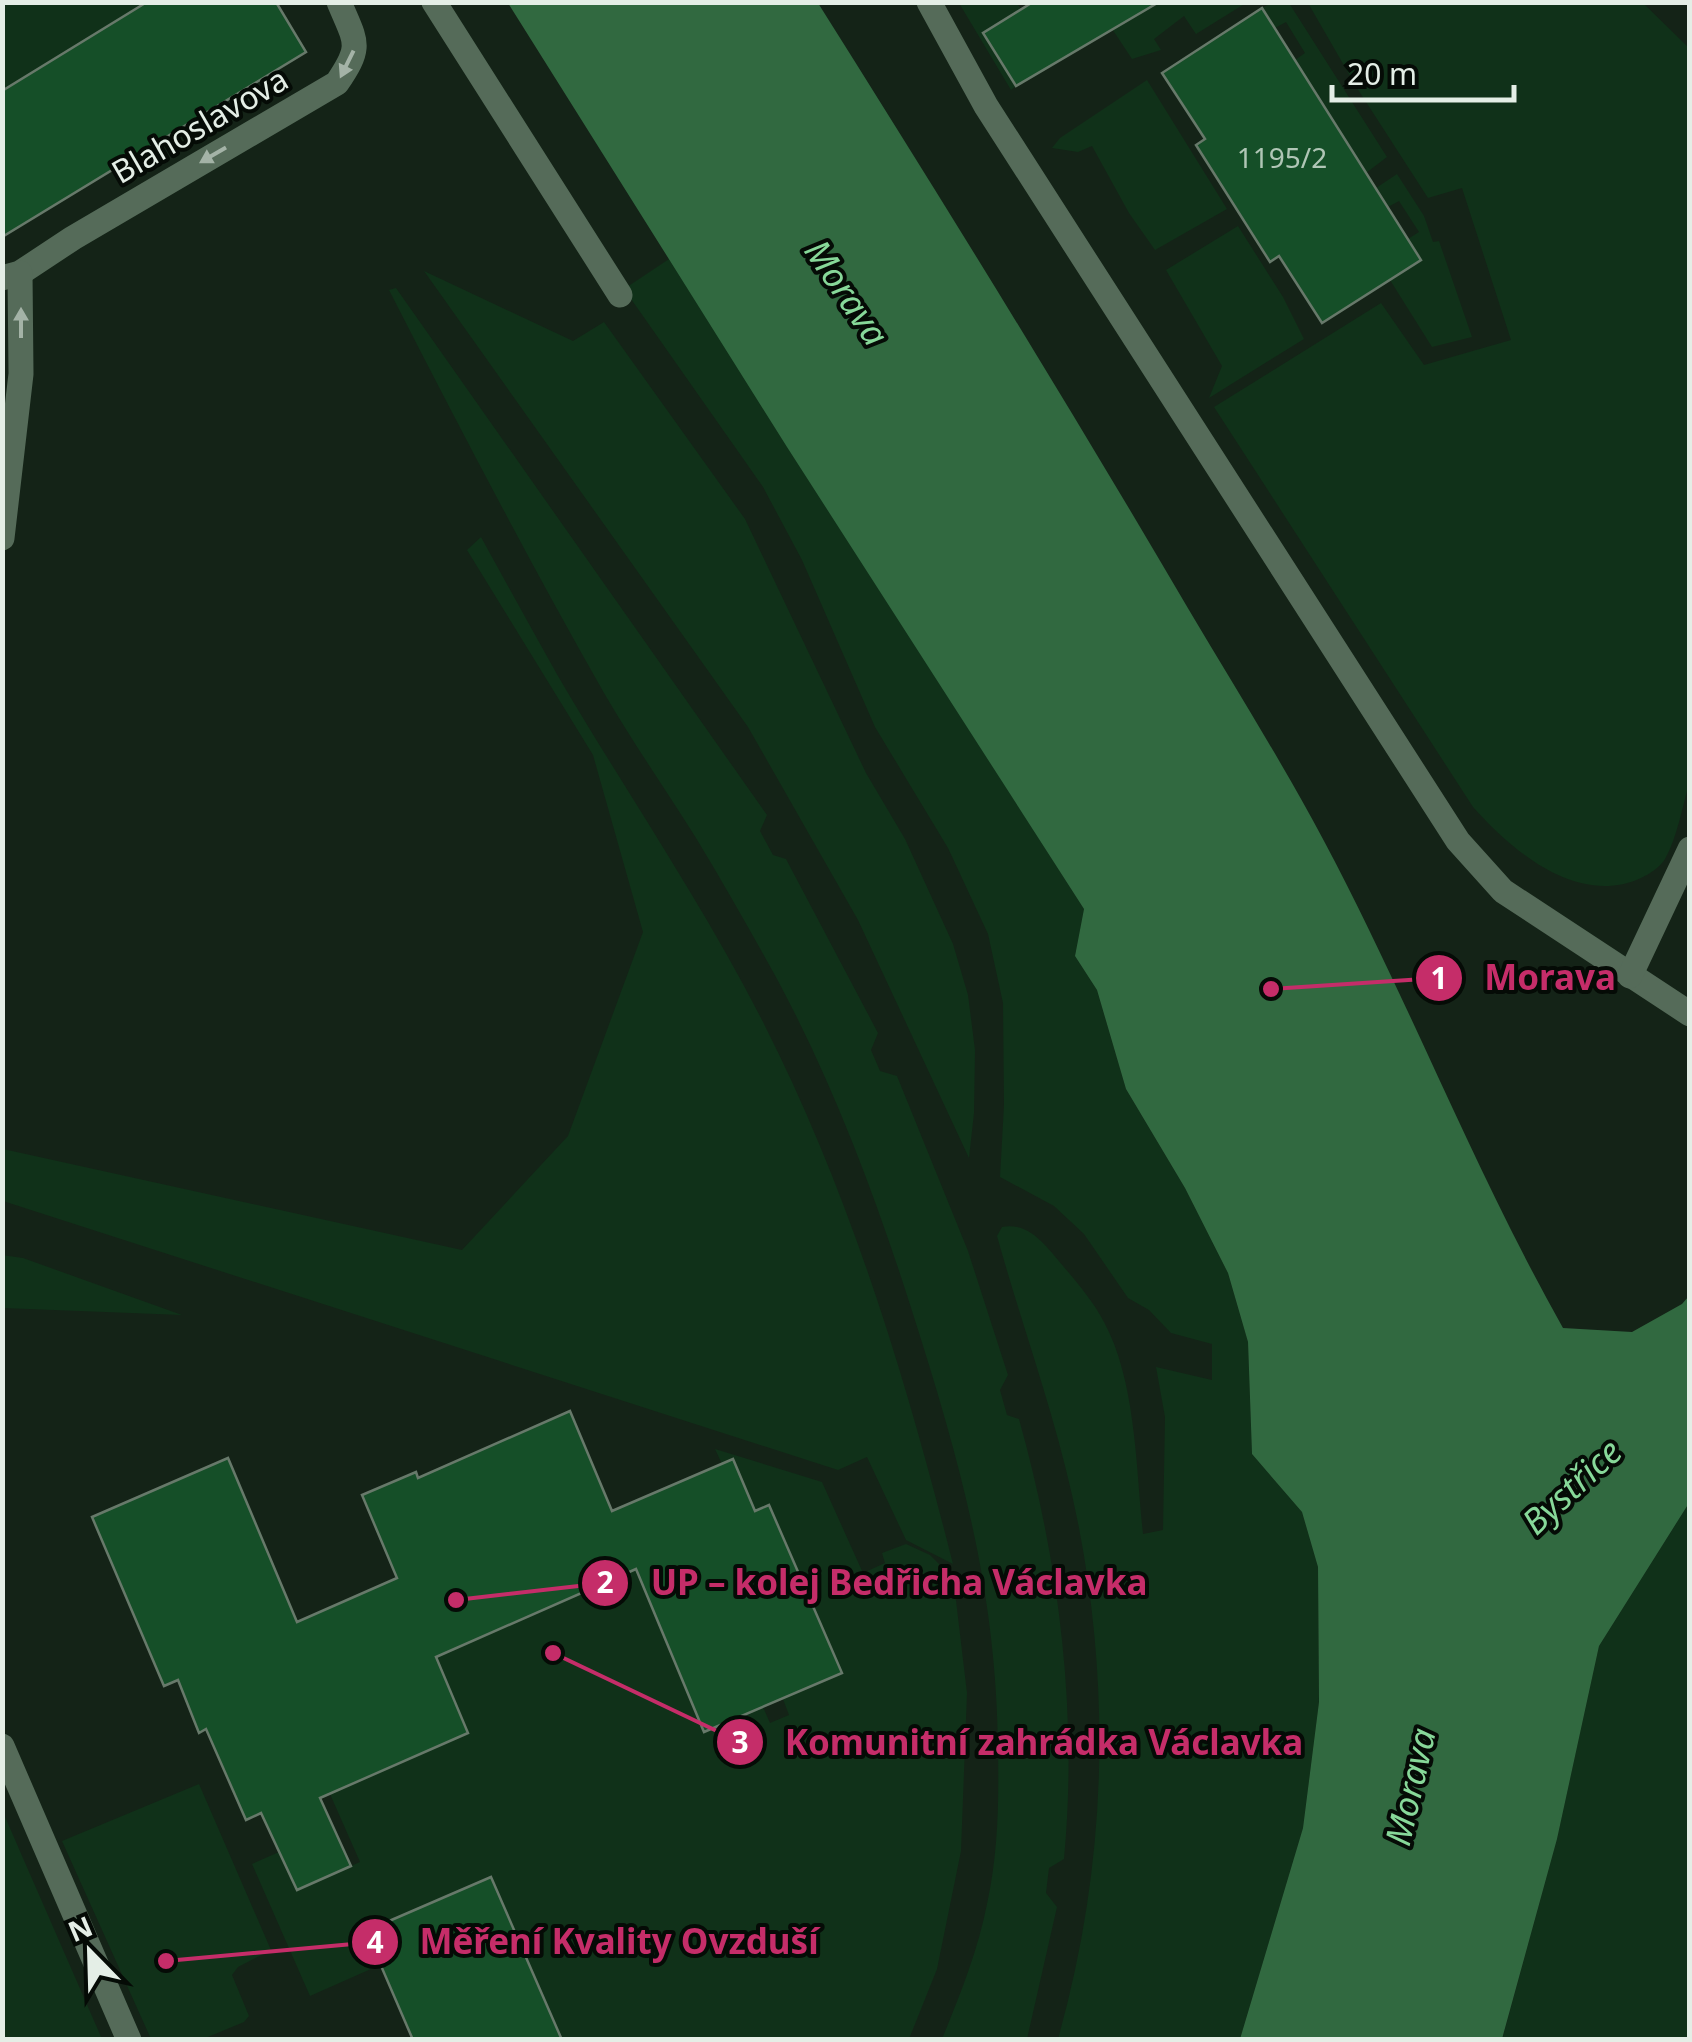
<svg xmlns="http://www.w3.org/2000/svg" width="1692" height="2042" font-family="'Noto Sans',sans-serif">
  <style>
    .green { fill: #103119 }
    .water { fill: #316940 }
    .building { fill: #154f28; stroke: #67796a; stroke-width: 2.5 }
    .lines { fill: none; stroke-linecap: round; stroke-linejoin: round }
    .minor { stroke: #556b59; stroke-width: 25 }
    .oneway { fill: #a4b3a7 }
    .labels { text-anchor: middle; stroke-width: 8; stroke-linejoin: round; paint-order: stroke }
    .number-label { font-size: 28px; fill: #b0c6b6 }
    .street-label { font-size: 32px; fill: #e4eee6; stroke: #050b06 }
    .water-label { font-size: 35px; font-style: italic; fill: #87d899; stroke: #050b06 }
    .leader { fill: none; stroke: #c52d69; stroke-width: 4 }
    .callout-dot { fill: #c52d69; stroke: #050b06; stroke-width: 4 }
    .mark-label { font-size: 30px; text-anchor: middle; font-weight: bold; fill: #fff }
    .callout-label { font-size: 35px; text-anchor: middle; font-weight: bold; fill: #c52d69; stroke: #050b06; stroke-width: 8; stroke-linejoin: round; paint-order: stroke }
  </style>
  <rect width="100%" height="100%" fill="#142317"/>
  <g class="green">
    <path d="M2,3H146L153,16L120,19L3,91Z"/>
    <path d="M959,3H1017L1021,9L983,33L1016,86L1011,90Z"/>
    <path d="M1095,3H1246L1196,34L1184,16L1154,39L1161,50L1132,59Z"/>
    <path d="M1271,3H1289L1387,157L1366,173L1295,60L1305,53L1286,22L1275,28L1262,8Z"/>
    <path d="M1308,3H1643L1689,48V784C1682,808 1677,838 1665,859C1660,867 1650,874 1641,878C1578,907 1513,852 1473,807L1214,407L1381,303L1424,365L1511,340L1462,188L1428,198L1357,88Z"/>
    <path d="M1147,80L1227,209L1155,250L1129,213L1092,146L1078,152L1052,148L1060,138Z"/>
    <path d="M1397,174L1424,216L1433,242L1439,241L1472,337L1432,347L1390,280L1421,260L1408,239L1419,232L1399,201L1388,207L1376,188Z"/>
    <path d="M1238,226L1283,297L1304,339L1209,398L1222,366L1166,270Z"/>
    <path d="M669,259L1084,909L1075,956L1097,990L1126,1089L1185,1188L1228,1273L1248,1342L1252,1454L1302,1512L1318,1567L1319,1702L1303,1828L1240,2039H1058C1105,1872 1112,1700 1079,1528C1060,1428 1024,1333 997,1236L1002,1227C1027,1222 1043,1242 1058,1260C1074,1279 1092,1299 1104,1322C1136,1381 1136,1468 1143,1534L1163,1530L1165,1417L1156,1367L1212,1380V1344L1171,1333L1149,1310L1128,1298L1084,1234L1054,1206L1000,1177L1004,1105L1003,1003L988,934L948,848L875,727L802,560L763,487L624,289Z"/>
    <path d="M424,271L573,341L604,322L745,519L866,773L905,839L953,944L968,995L975,1050L974,1113L969,1158L858,920L748,727Z"/>
    <path d="M396,288L767,815L760,831L773,855L786,859L878,1033L871,1050L880,1071L897,1076L968,1251L1008,1375L1000,1390L1007,1415L1019,1419C1059,1562 1078,1711 1064,1859L1049,1868L1046,1893L1057,1907L1027,2039H942C960,1995 978,1950 987,1904C998,1854 999,1803 998,1752C997,1593 961,1465 913,1314C877,1200 834,1085 777,979C751,932 724,884 696,838C666,790 633,743 604,693C529,561 458,425 389,290Z"/>
    <path d="M481,537C507,584 532,630 558,676C626,792 702,902 763,1022C850,1193 906,1378 953,1564L906,1540L867,1457L838,1470L3,1201V1149L462,1250L568,1136L643,932L593,755L467,550Z"/>
    <path d="M2,1255L23,1258L182,1315L3,1308Z"/>
    <path d="M715,1449L822,1482L863,1573L885,1563L882,1553L906,1544L930,1555L948,1573L955,1592L967,1693L961,1851L937,1969L909,2039H562L491,1877L366,1931L380,1965L310,1996L252,1864L279,1852L297,1890L360,1862L330,1794L468,1733L436,1657L636,1569L704,1732L763,1707L770,1723L789,1715L783,1699L841,1673L769,1506L755,1511L733,1459L722,1464Z"/>
    <path d="M1689,1503V2039L1502,2040L1557,1839L1599,1646Z"/>
    <path d="M199,1784L271,1950L238,1967L232,1975L249,2016L244,2022L203,2039H151L62,1841Z"/>
    <path d="M2,1810L102,2039H3Z"/>
  </g>
  <path class="water" d="M508,3H818C944,203 1069,405 1189,610C1234,686 1282,762 1324,841C1409,1001 1474,1170 1563,1328L1632,1332L1682,1304L1689,1296V1503L1599,1646L1557,1839L1502,2039H1240L1303,1828L1319,1702L1318,1567L1302,1512L1252,1454L1248,1342L1228,1273L1185,1188L1126,1089L1097,990L1075,956L1084,909L787,447Z"/>
  <g class="building">
    <path d="M147,2H276L306,52L2,237V91Z"/>
    <path d="M1033,2H1159L1016,86L983,33Z"/>
    <path d="M1262,8L1421,260L1322,323L1279,256L1270,262L1196,145L1205,139L1162,73Z"/>
    <path d="M570,1411L612,1511L733,1459L755,1511L769,1505L842,1673L704,1732L636,1569L436,1657L468,1733L320,1798L351,1866L297,1890L261,1813L246,1820L206,1729L199,1733L178,1680L164,1686L92,1517L228,1458L297,1622L397,1578L362,1495L416,1472L418,1478Z"/>
    <path d="M491,1877L562,2040H413L366,1931Z"/>
  </g>
  <g class="lines">
    <g class="minor">
      <path d="M434,2L620,295"/>
      <path d="M929,2L986,106L1458,841L1503,891L1690,1014"/>
      <path d="M2,278L20,273L73,238L337,83C363,45 356,43 339,2"/>
      <path d="M2,538L21,374L20,273"/>
      <path d="M1630,976L1690,849"/>
      <path d="M2,1746L129,2040"/>
    </g>
  </g>
  <defs><path id="oneway-solid" d="M-6-.8H1V-3.2L6.5 0L1 3.2V.8H-6Z" transform="scale(2.5)"/></defs>
  <g class="oneway">
    <use href="#oneway-solid" transform="translate(347 64) rotate(116)"/>
    <use href="#oneway-solid" transform="translate(213 155) rotate(150)"/>
    <use href="#oneway-solid" transform="translate(21 323) rotate(-90)"/>
  </g>
  <g class="labels">
    <g class="number-label">
      <text x="1282" y="168">1195/2</text>
    </g>
    <g class="street-label">
      <text transform="translate(200 126) rotate(-30)" y="11">Blahoslavova</text>
    </g>
    <g class="water-label">
      <text transform="translate(846 293) rotate(56)" y="12">Morava</text>
      <text transform="translate(1572 1487) rotate(-43)" y="12">Bystřice</text>
      <text transform="translate(1411 1787) rotate(-77)" y="12">Morava</text>
    </g>
  </g>
  <path class="leader" d="M1271 989L1439 978M456 1600L605 1583M553 1653L740 1742M166 1961L375 1942"/>
  <g class="callout-dot">
    <circle cx="1271" cy="989" r="10"/>
    <circle cx="456" cy="1600" r="10"/>
    <circle cx="553" cy="1653" r="10"/>
    <circle cx="166" cy="1961" r="10"/>
    <circle cx="1439" cy="978" r="25"/>
    <circle cx="605" cy="1583" r="25"/>
    <circle cx="740" cy="1742" r="25"/>
    <circle cx="375" cy="1942" r="25"/>
  </g>
  <g class="mark-label">
    <text x="1439" y="989">1</text>
    <text x="605" y="1593">2</text>
    <text x="740" y="1753">3</text>
    <text x="375" y="1953">4</text>
  </g>
  <g class="callout-label">
    <text x="1550" y="990">Morava</text>
    <text x="899" y="1595">UP – kolej Bedřicha Václavka</text>
    <text x="1044" y="1755">Komunitní zahrádka Václavka</text>
    <text x="619" y="1954">Měření Kvality Ovzduší</text>
  </g>
  <rect width="1692" height="2042" fill="none" stroke="#e4eee6" stroke-width="10"/>
  <g transform="translate(90 1952) rotate(337)" stroke="#050b06" stroke-width="8" paint-order="stroke">
  <path d="M0-8L18 38L0 25L-18 38Z" fill="#e4eee6"/>
  <text y="-15" font-size="28" font-weight="bold" text-anchor="middle" fill="#e4eee6">N</text>
  </g>
  <path d="M1332 85v15h182v-15" fill="none" stroke="#e4eee6" stroke-width="5"/>
  <text x="1347" y="85" font-size="30" fill="#e4eee6" stroke="#050b06" stroke-width="8" paint-order="stroke">20 m</text>
</svg>
